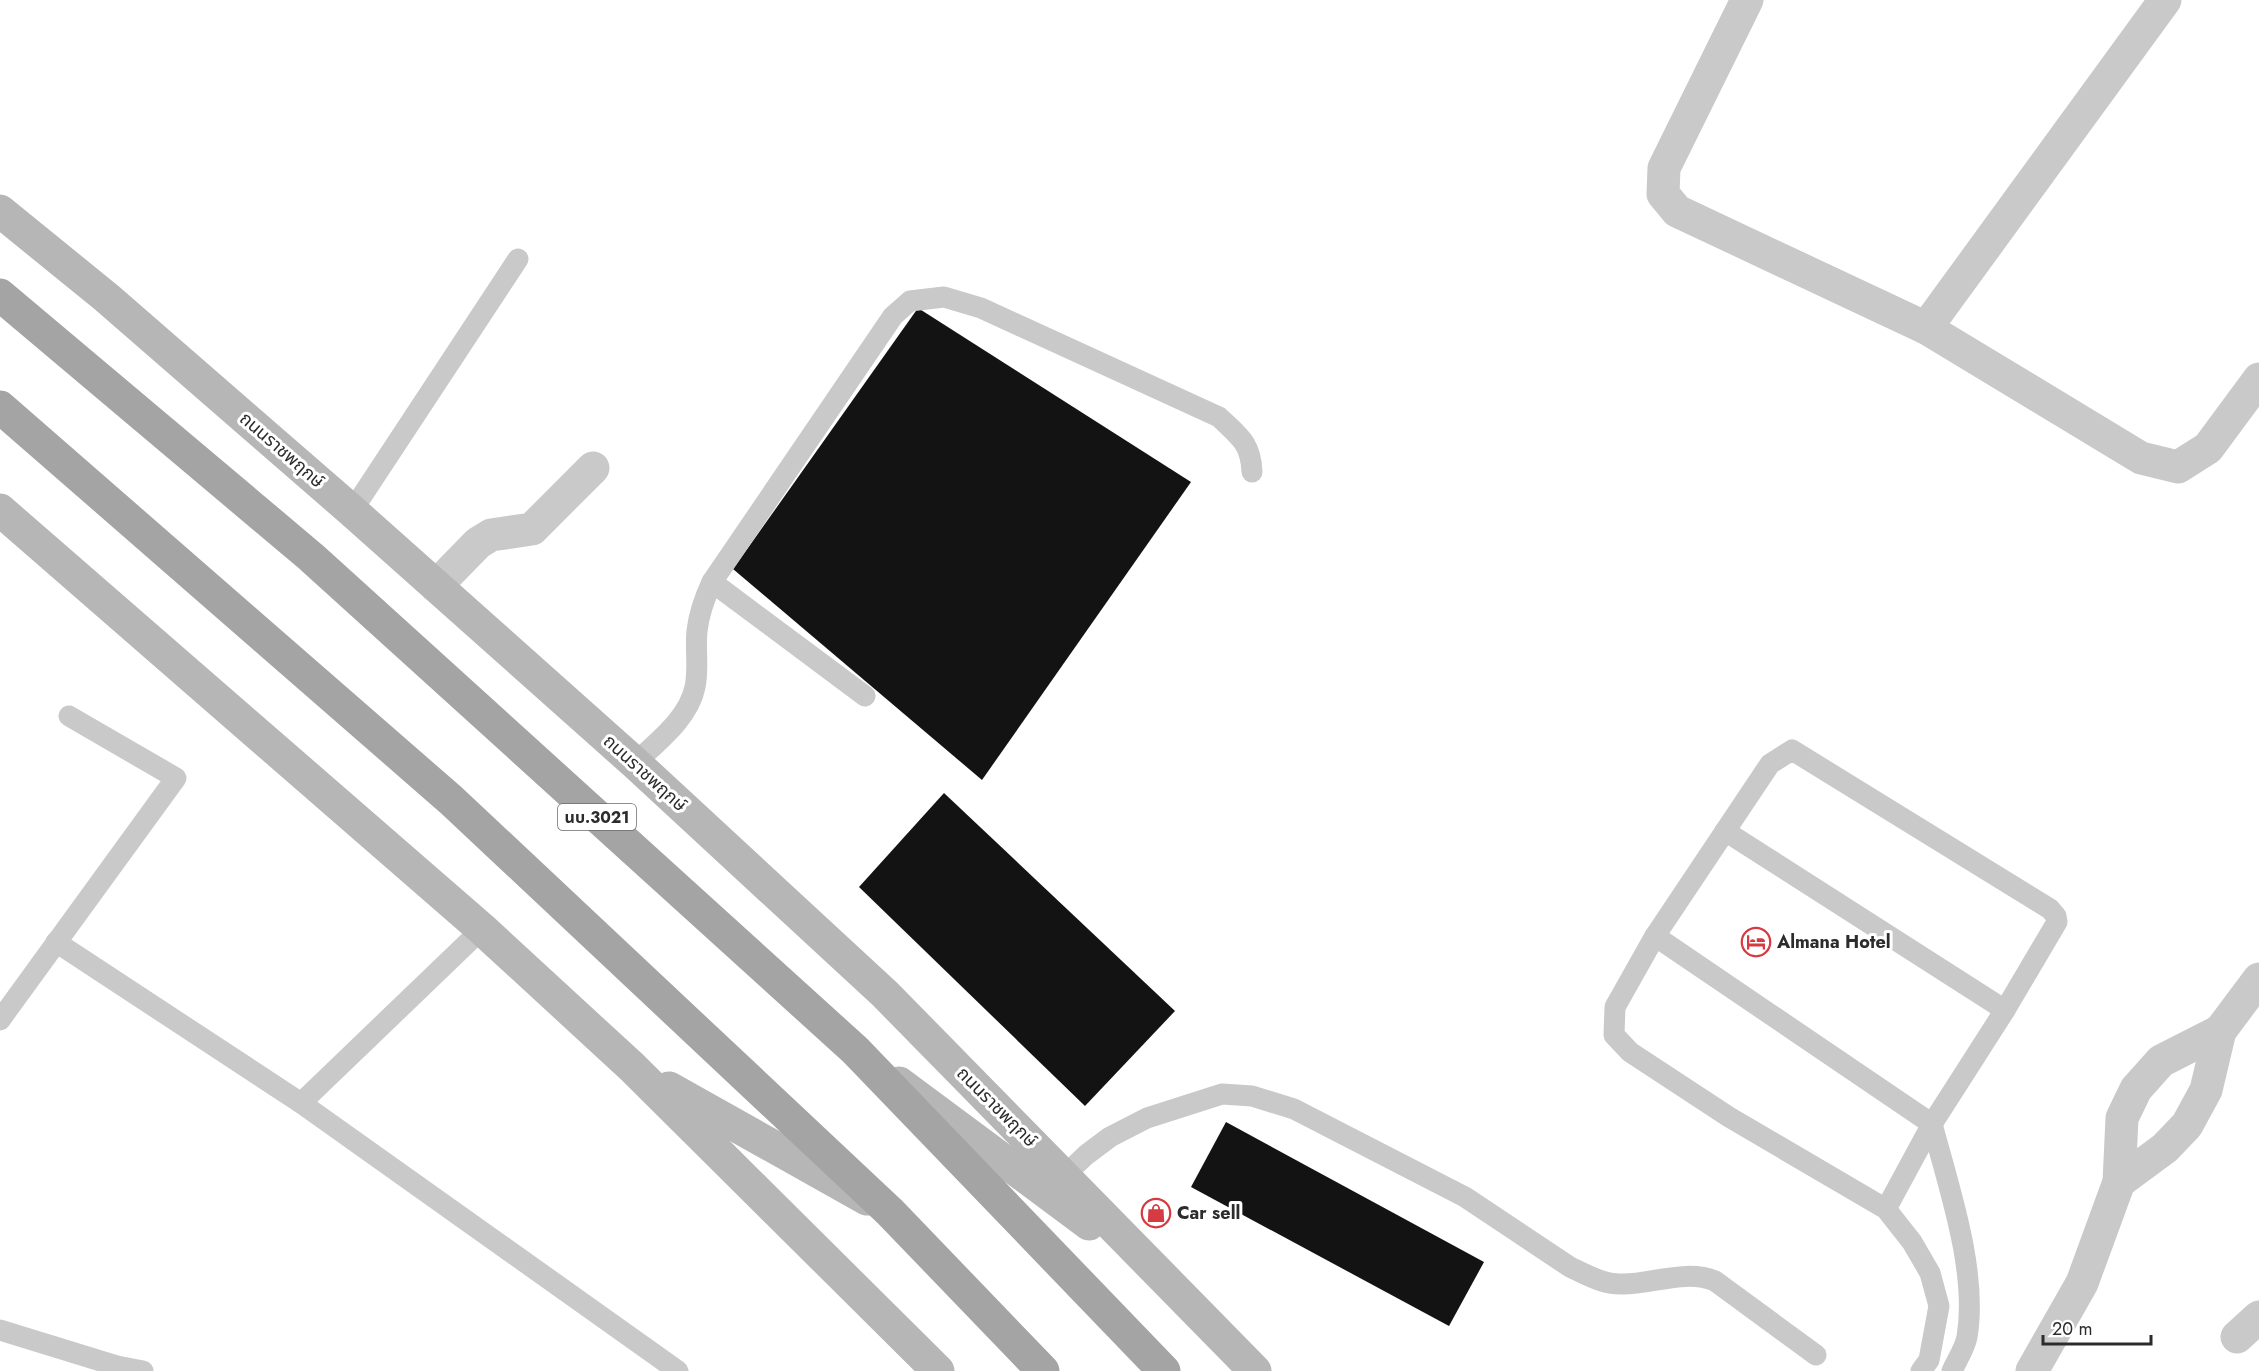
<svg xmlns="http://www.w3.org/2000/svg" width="2259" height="1371" font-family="Jost,'Noto Sans Thai',sans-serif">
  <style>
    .building { fill: #131313 }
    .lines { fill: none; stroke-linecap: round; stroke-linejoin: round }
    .lane { stroke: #c9c9c9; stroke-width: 21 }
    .street { stroke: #c9c9c9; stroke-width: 33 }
    .secondary { stroke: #b6b6b6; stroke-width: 33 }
    .primary { stroke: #a4a4a4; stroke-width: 33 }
    .labels { text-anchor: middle; stroke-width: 6; stroke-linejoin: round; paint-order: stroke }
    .shield { fill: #fff; stroke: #6b6b6b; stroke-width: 1.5 }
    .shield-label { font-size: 16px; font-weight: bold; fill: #2c2c2c }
    .street-label { font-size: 18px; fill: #2c2c2c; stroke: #fff }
    .poi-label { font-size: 18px; font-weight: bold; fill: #2c2c2c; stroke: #fff; text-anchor: start }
  </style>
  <rect width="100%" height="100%" fill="#fff"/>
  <g class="building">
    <path d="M918,308L1191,482L982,780L733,569Z"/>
    <path d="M944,793L1175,1011L1085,1106L859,887Z"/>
    <path d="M1226,1122L1484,1262L1449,1326L1191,1187Z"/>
  </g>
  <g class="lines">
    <g class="lane">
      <path d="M352,511L518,259"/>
      <path d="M712,582L865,696"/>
      <path d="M635,763C657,742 689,718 695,687C699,669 695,649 697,631C699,613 705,597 712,582L893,316L910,301L944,297L981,308L1219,417C1239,436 1251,443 1252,472"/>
      <path d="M1725,831L2005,1010"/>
      <path d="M1655,936L1932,1124C1949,1188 1978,1272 1967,1337C1965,1348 1957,1360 1952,1371"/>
      <path d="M56,942L301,1103L482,929"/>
      <path d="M0,1020L176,778L69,716"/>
      <path d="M301,1103L678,1371"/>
      <path d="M1065,1175L1086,1155L1110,1137L1147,1118L1222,1094L1252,1096L1294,1109L1465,1197L1570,1267C1587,1275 1604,1285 1623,1284C1653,1284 1686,1269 1715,1281L1816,1355"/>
      <path d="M1886,1209L1932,1124L2005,1010L2057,922L2056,916L2050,909L1792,750L1770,764L1655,936L1615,1007L1614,1035L1630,1052L1729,1117L1886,1209L1912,1242L1930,1273L1939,1306L1929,1360L1921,1371"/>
      <path d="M0,1330L117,1366L143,1371"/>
    </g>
    <g class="street">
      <path d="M1747,0L1664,168L1663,194L1677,211L1926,328L2141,458L2178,467L2208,448L2259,379"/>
      <path d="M1926,328L2165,0"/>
      <path d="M436,586L478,543L491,535L532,529L593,468"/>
      <path d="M2119,1182L2165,1148L2187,1125L2206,1090L2220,1031L2259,979"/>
      <path d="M2237,1337L2259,1317"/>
      <path d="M2032,1371L2082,1283L2119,1182L2122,1118L2136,1089L2161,1061L2220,1031"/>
    </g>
    <g class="secondary">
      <path d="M0,211L107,298L352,511L635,763L885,994L1255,1371"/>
      <path d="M0,510L482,929L632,1067L938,1371"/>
      <path d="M899,1083L1089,1224"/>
      <path d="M669,1088L867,1199"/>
    </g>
    <g class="primary">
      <path d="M0,295L311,557L855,1050L1164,1371"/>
      <path d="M0,407L451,800L890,1212L1043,1371"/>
    </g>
  </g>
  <defs>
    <g id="hotel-ring" transform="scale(1.5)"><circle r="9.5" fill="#fff" stroke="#d53b40" stroke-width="1.5"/><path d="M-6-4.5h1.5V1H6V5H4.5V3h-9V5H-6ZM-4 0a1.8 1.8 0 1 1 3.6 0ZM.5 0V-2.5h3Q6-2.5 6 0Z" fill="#d53b40"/></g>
    <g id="shop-ring" transform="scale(1.5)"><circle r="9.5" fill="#fff" stroke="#d53b40" stroke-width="1.5"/><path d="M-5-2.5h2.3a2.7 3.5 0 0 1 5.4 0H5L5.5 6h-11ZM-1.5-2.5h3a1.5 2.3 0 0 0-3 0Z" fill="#d53b40"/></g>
  </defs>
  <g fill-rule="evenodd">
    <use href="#hotel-ring" x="1756" y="942"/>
    <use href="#shop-ring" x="1156" y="1213"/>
  </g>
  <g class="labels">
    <rect class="shield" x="558" y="804" width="78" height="26" rx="4.5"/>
    <g class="shield-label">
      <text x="597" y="823">นบ.3021</text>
    </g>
    <g class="street-label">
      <text transform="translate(282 450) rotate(41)" y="6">ถนนราชพฤกษ์</text>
      <text transform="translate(645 773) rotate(42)" y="6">ถนนราชพฤกษ์</text>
      <text transform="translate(997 1107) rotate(45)" y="6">ถนนราชพฤกษ์</text>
    </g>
    <g class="poi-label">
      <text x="1777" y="948">Almana Hotel</text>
      <text x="1177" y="1219">Car sell</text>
    </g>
  </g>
  <path d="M2043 1335v9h108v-9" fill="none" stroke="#2c2c2c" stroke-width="3"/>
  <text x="2052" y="1335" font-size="18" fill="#2c2c2c" stroke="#ffffff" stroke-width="4.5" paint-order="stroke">20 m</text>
</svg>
